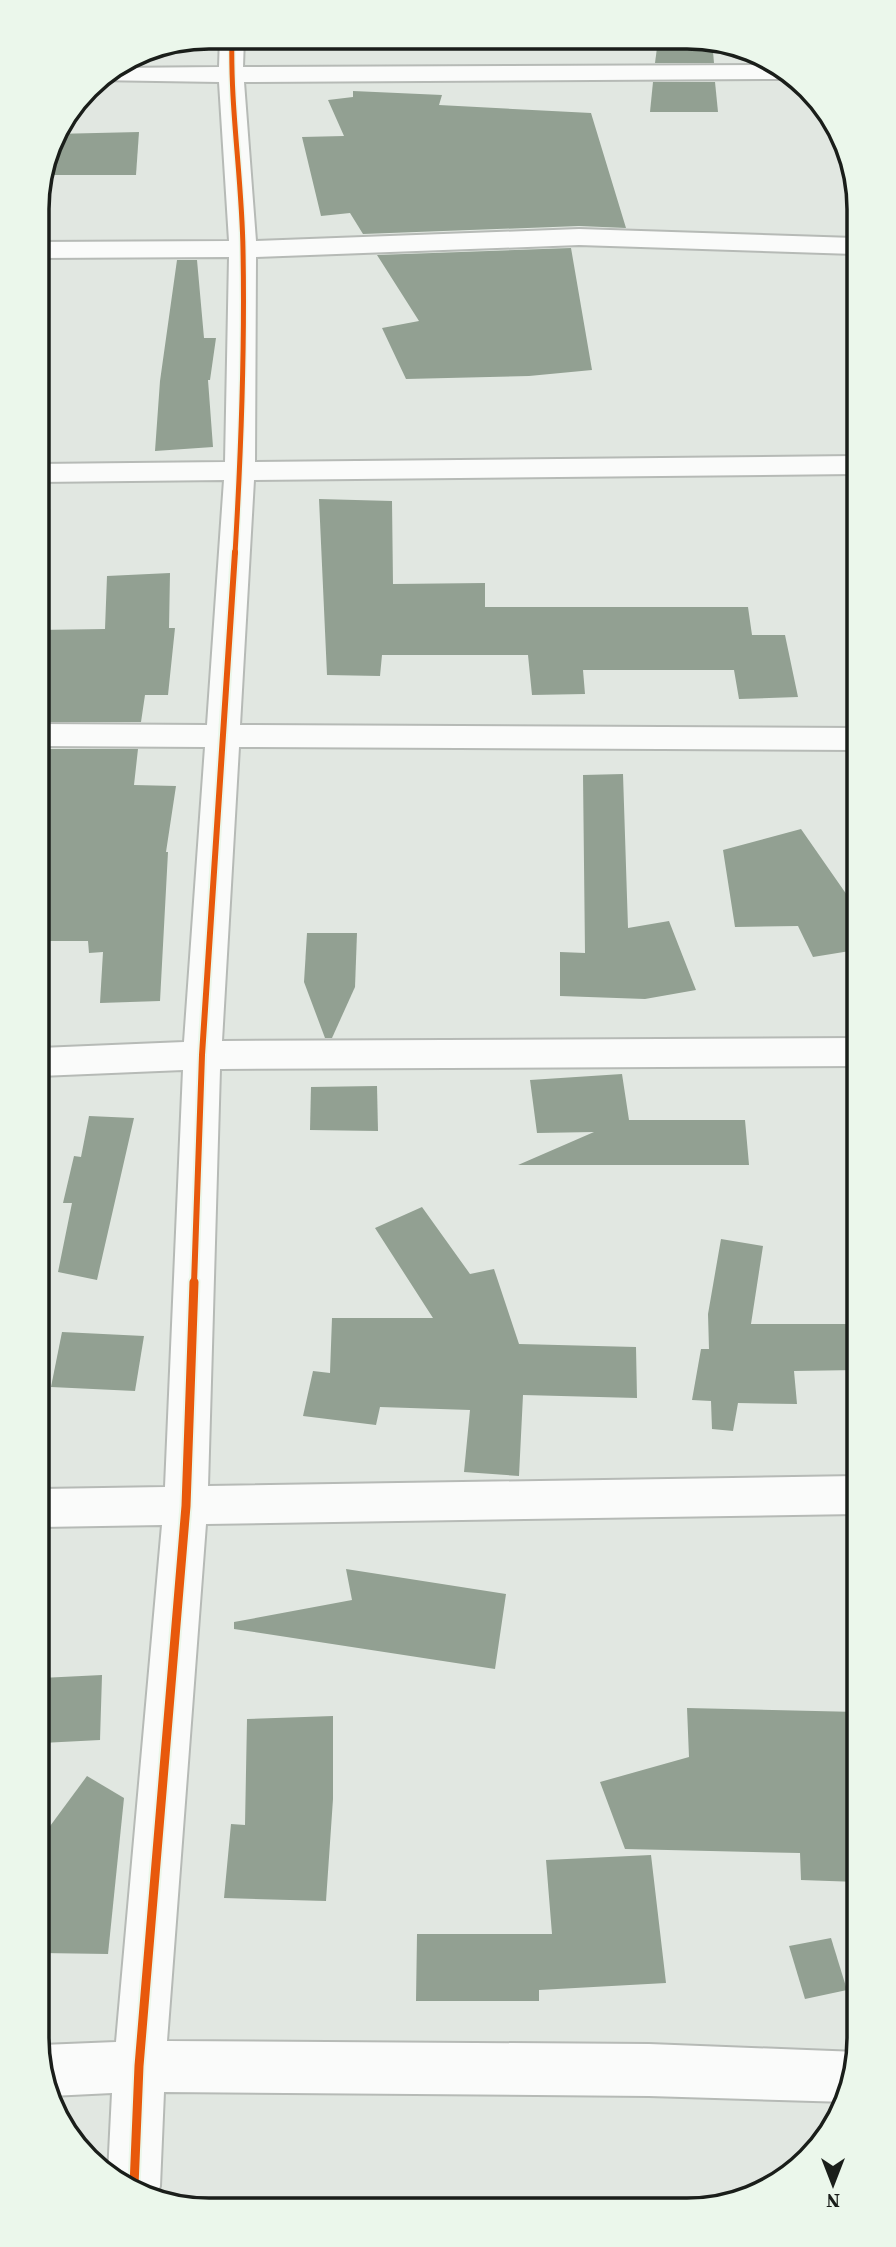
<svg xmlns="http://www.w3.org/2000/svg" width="896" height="2247" font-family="'Source Serif 4',serif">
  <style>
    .building { fill: #92a092 }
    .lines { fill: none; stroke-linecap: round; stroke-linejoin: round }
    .minor-casing { stroke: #b6bab6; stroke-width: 4 }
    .minor { fill: #fafbfa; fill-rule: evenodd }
    .cycleway-far2-casing { stroke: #ebf7eb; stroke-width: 8 }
    .cycleway-far1-casing { stroke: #ebf7eb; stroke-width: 10 }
    .cycleway-casing { stroke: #ebf7eb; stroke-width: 13 }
    .cycleway-far2 { stroke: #e8590c; stroke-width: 5 }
    .cycleway-far1 { stroke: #e8590c; stroke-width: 6 }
    .cycleway { stroke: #e8590c; stroke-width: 9 }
    .rim { fill: none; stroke: #1a1e1a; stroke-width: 3.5 }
  </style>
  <rect width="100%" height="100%" fill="#e1e7e1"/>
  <g class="building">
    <path d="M658,40H712L714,63H655Z"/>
    <path d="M653,82H715L718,112H650Z"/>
    <path d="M353,91L442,95L439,105L591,113L626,228L579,226L363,234L350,213L321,216L302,137L344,136L328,100L353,97Z"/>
    <path d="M139,132L136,175H43L54,134Z"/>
    <path d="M571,248L592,370L529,376L406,379L382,328L419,321L377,255Z"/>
    <path d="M177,260H197L204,338H216L210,380H208L213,447L155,451L160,381Z"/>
    <path d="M319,499L392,501L393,584L485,583V607H748L752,635H785L798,697L739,699L734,670H583L585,694L532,695L528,655H382L380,676L327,675Z"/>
    <path d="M170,573L169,628H175L168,695H145L141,722H39L38,630L105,629L107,576Z"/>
    <path d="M39,749H138L134,785L176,786L166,852H168L160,1001L100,1003L103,952L89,953L88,941H39Z"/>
    <path d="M623,774L628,928L669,921L696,990L645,999L560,996V952L585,953L583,775Z"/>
    <path d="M801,829L856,908V950L813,957L798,926L735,927L723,850Z"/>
    <path d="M307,933H357L355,987L332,1038H325L304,982Z"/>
    <path d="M622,1074L629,1120H745L749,1165H518L594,1132L537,1133L530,1080Z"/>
    <path d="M377,1086L378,1131L310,1130L311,1087Z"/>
    <path d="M89,1116L134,1118L97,1280L58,1272L72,1203H63L74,1156L81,1157Z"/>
    <path d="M422,1207L470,1274L494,1269L519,1344L636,1347L637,1398L523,1395L519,1476L464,1472L470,1410L380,1407L376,1425L303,1416L313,1371L330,1373L332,1318H433L375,1228Z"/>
    <path d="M721,1239L763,1246L751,1324H857V1370L794,1371L797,1404L738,1403L733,1431L712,1429L711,1401L692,1400L701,1349H709L708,1314Z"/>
    <path d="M62,1332L144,1336L135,1391L51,1387Z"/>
    <path d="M346,1569L506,1594L495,1669L234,1629V1622L352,1600Z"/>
    <path d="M102,1675L100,1740L42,1743L41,1678Z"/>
    <path d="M687,1708L858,1712V1882L801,1880L800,1853L625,1849L600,1782L689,1757Z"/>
    <path d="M333,1716V1799L326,1901L224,1898L231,1824L245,1825L247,1719Z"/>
    <path d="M87,1776L124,1798L108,1954L42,1953V1837Z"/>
    <path d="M651,1855L666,1983L539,1990V2001H416L417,1934H552L546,1860Z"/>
    <path d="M831,1938L847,1990L805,1999L789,1946Z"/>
  </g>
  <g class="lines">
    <g class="minor-casing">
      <path id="minor" d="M220,37H244L243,67L767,65L790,77L781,79L244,82L256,241L579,229L854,238V254L579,245L256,257L255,462L854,456V474L254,480L240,725L855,728V750L239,747L222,1041L856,1038V1066L220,1069L208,1486L857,1476V1514L206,1524L167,2041L649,2044L858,2052L847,2102L649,2096L164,2092L160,2186L156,2197L108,2174L112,2093L51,2096L43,2082L42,2045L116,2042L162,1525L41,1527V1489L165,1487L183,1070L40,1076V1048L184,1042L205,747L39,746V724L207,725L224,480L38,482V464L225,462L229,257L37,258V242L229,241L219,82L94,80L114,68L219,67Z"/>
    </g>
    <use href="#minor" class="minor"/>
    <g class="cycleway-far2-casing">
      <path id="cycleway-far2" d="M232,37C230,108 242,179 243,250C245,351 241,453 235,554"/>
    </g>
    <g class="cycleway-far1-casing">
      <path id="cycleway-far1" d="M194,1284L202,1055L235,552"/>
    </g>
    <g class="cycleway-casing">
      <path id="cycleway" d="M134,2186L139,2066L186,1506L194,1282"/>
    </g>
    <use href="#cycleway-far2" class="cycleway-far2"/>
    <use href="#cycleway-far1" class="cycleway-far1"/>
    <use href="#cycleway" class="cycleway"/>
  </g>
  <path d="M0 0H896V2247H0ZM209 49H687A160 160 0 0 1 847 209V2038A160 160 0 0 1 687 2198H209A160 160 0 0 1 49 2038V209A160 160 0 0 1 209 49Z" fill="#ebf7eb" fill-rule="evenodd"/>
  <path class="rim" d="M209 49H687A160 160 0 0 1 847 209V2038A160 160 0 0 1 687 2198H209A160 160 0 0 1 49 2038V209A160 160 0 0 1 209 49Z"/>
  <g transform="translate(833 2184) rotate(180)" stroke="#ebf7eb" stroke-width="5" paint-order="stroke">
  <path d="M0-5L12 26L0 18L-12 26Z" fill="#1a1e1a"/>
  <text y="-10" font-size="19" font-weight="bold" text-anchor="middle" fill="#1a1e1a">N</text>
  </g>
</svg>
